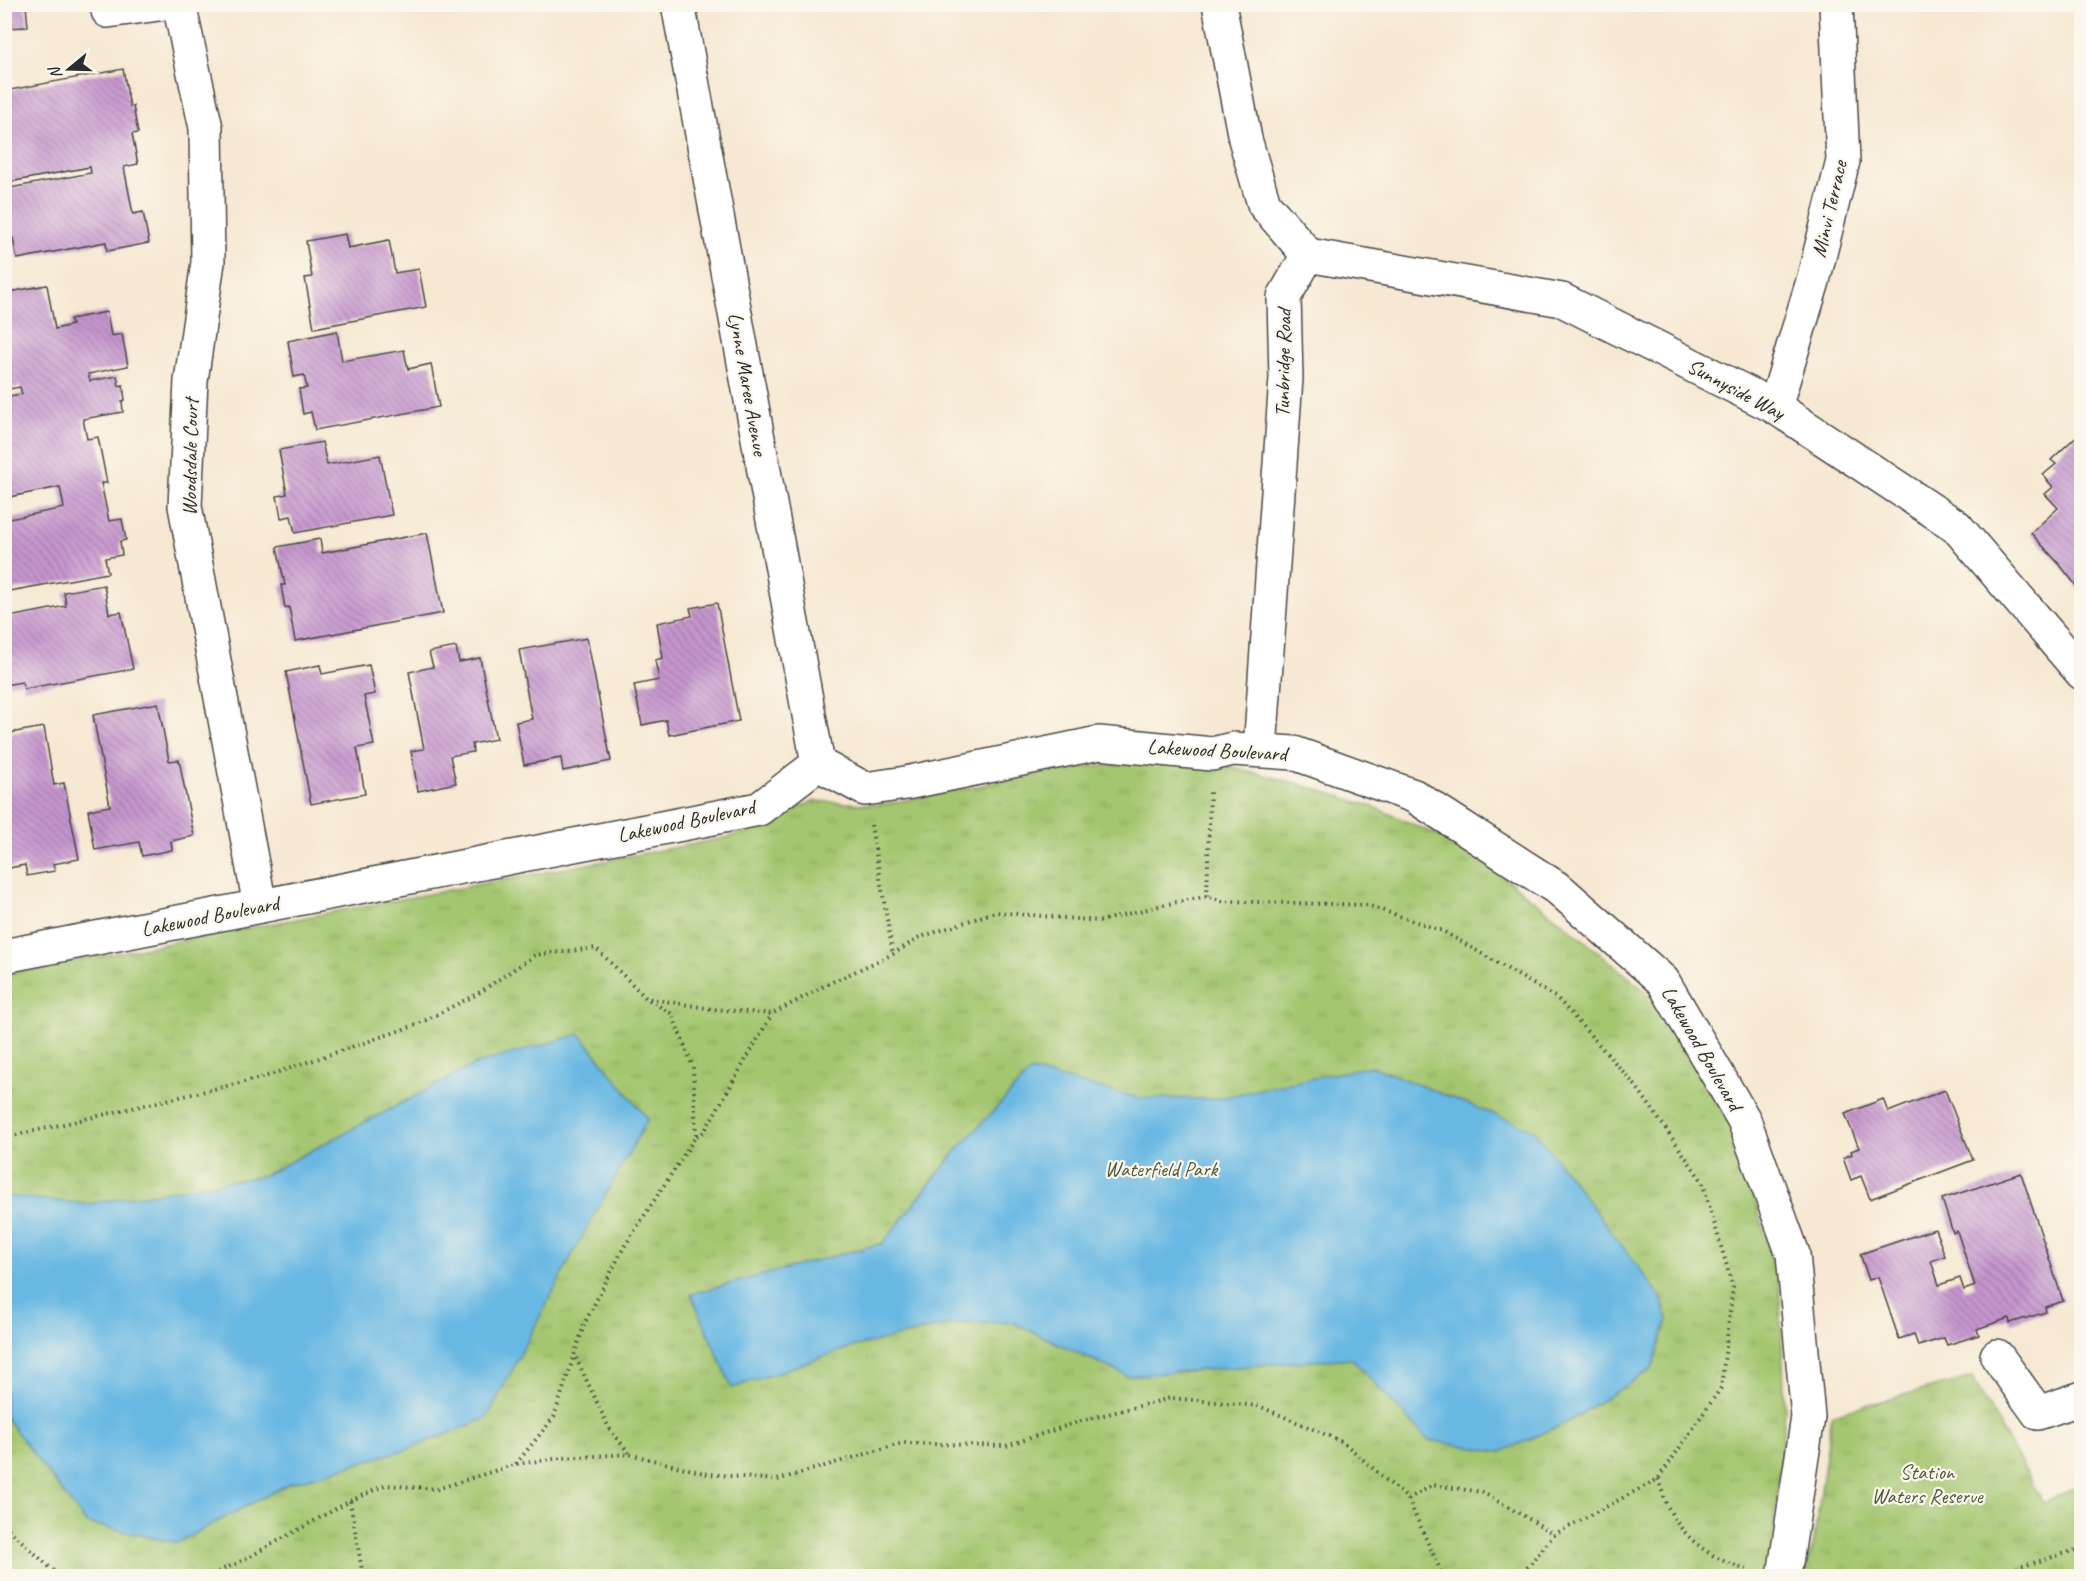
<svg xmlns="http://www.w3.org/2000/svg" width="2086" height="1581" font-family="Caveat,sans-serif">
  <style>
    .park { fill: url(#park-tufts); stroke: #68784d; stroke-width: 1.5 }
    .water { fill: #69b8e3; stroke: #4a7287; stroke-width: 1.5 }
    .building { fill: url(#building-back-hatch) }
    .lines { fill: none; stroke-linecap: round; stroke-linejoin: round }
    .minor-casing { stroke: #494744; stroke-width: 36 }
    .path { stroke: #494744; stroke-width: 4; stroke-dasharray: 1.5 4.5; stroke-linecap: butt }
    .minor { stroke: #fff; stroke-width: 33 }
    .labels { text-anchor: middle; stroke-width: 4.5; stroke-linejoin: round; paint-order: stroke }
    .street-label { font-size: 21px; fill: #2b2b2b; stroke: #fbf7ec }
    .park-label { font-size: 21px; fill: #4f5a3f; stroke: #fbf7ec }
  </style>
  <defs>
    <pattern id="park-tufts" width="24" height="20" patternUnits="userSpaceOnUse" patternTransform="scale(1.5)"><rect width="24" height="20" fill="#a4c66f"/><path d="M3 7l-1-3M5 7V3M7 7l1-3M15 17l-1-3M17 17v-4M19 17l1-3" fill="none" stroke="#8daa60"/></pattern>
    <pattern id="building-back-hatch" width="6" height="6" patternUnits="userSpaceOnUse" patternTransform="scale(1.5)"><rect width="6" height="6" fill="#c595ce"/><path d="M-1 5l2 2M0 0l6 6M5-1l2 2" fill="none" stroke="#a07aa7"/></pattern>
  </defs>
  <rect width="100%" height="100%" fill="#fbf7ec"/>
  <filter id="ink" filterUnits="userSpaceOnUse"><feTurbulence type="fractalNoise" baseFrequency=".0167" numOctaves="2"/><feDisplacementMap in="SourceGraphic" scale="12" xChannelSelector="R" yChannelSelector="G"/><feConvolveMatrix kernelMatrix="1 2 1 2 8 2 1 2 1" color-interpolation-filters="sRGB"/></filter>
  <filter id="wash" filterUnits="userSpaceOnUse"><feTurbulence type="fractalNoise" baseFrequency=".008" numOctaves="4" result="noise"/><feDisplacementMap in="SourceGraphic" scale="24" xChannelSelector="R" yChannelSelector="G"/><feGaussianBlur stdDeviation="1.35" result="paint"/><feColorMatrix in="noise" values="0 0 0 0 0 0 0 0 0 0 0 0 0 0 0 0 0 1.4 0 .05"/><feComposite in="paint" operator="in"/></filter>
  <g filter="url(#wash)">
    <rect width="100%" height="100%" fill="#f6e8d2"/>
    <g class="park">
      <path d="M1201,759L1296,783L1374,807L1466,848L1563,923L1654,998L1732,1126L1779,1279L1785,1410L1772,1555L1763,1576H5V974L730,837L814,801L881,805L1069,768Z"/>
      <path d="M1972,1377L2044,1504L2081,1483V1576H1802L1813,1547L1832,1414Z"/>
    </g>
    <g class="water">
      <path d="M580,1034L648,1119L579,1242L487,1418L411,1448L288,1484L177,1543L86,1523L5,1417V1196L87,1204L263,1176L476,1064Z"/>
      <path d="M1371,1066L1534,1130L1661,1297L1668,1319L1652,1369L1568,1422L1501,1452L1428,1440L1351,1358L1127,1376L1012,1322L953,1324L852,1347L732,1388L691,1294L883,1243L956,1151L1031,1071L1139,1098L1214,1099Z"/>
    </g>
    <g id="blocks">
      <g class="building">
        <path d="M4,5H26L28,27L4,28Z"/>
        <path d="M123,69L130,107L133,106L138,133L132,134L138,164L124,167L133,214L143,212L149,243L107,251L106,242L17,259L13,238L4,240V189L91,173L90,167L4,183V91Z"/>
        <path d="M345,234L348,248L389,240L395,273L419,269L426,307L314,328L305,278L312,277L306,241Z"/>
        <path d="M47,285L55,329L72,325L70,319L107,312L111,336L122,334L128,366L88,374L90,381L117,376L119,386L123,385L125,400L122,401L123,412L83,419L87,439L98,437L107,483H101L109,521L122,519L126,540L120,541L122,555L105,558L108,573L4,592V520L64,508L60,487L4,498V397L22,394L20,387L4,390V293Z"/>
        <path d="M337,331L342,361L404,350L408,369L431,364L439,407L315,430L311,412L303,414L299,389L307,388L304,375L294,377L288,341Z"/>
        <path d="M2082,431V593L2060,565L2031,533L2058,508L2045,494L2053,487L2043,475L2056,464L2051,460Z"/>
        <path d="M322,442L327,465L380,455L392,515L295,533L291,516L281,518L277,496L287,494L279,450Z"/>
        <path d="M427,533L443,613L295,641L289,607L285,608L281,585H285L277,547L320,539L322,553Z"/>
        <path d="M104,585L109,614L121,612L133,669L24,689L22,682L4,685V618L66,606L64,592Z"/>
        <path d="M717,603L739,721L669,735L666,720L642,725L634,685L659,680L655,660L663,658L657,623L692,616L690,608Z"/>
        <path d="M587,638L611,761L563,771L561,758L524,765L516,722L532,719L519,650Z"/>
        <path d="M456,647L459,662L480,658L496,739L472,744L473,752L450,756L456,783L418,791L411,751L424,749L409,672L433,667L429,652Z"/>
        <path d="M320,665L322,674L369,665L375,694L364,696L374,745L357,748L365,794L311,804L286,672Z"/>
        <path d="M158,703L169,761L179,760L194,836L171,841L172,850L142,856L139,842L95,850L88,810L110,806L93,715Z"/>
        <path d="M44,727L54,785L64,783L79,859L53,864L55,871L27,876L25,865L4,869V734Z"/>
        <path d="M1945,1090L1973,1160L1870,1199L1861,1176L1851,1180L1843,1158L1852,1154L1851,1151L1859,1148L1845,1114L1883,1099L1888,1112Z"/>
        <path d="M2021,1173L2063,1301L2045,1307L2046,1312L2010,1323L2009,1318L1977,1329L1979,1335L1947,1345L1944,1338L1918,1346L1914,1334L1899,1339L1878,1277L1869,1280L1860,1254L1935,1229L1945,1256L1931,1261L1939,1285L1960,1278L1964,1290L1975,1286L1957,1231L1953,1233L1942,1199Z"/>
      </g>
    </g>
  </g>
  <g filter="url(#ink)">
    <use href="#blocks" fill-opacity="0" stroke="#494744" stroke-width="1.5"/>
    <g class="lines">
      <g class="minor-casing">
        <g id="minor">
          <path d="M179,4L206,128L208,262L191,381L185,506L260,906"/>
          <path d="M678,4L818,764"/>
          <path d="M1219,4L1245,139L1264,204L1308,255L1284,297L1286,378L1260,750"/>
          <path d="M108,11L159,4"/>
          <path d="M1308,255L1562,300L1775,407L1956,526L2082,673"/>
          <path d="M1775,407L1813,281L1843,161L1836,4"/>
          <path d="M4,956L759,809L818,764L865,789L906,783L1099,743L1212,754L1233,749L1294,753L1414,796L1560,890L1663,981L1744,1120L1793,1254L1808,1417L1784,1576"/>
          <path d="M1997,1356L2038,1413L2082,1398"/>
        </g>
      </g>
      <g class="path">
        <path d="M871,825L893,954"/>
        <path d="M1207,896L1210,792"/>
        <path d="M649,1000L672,1014L693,1067L696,1136"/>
        <path d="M4,1138L261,1078L416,1025L477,994L535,955L596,948L646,998L712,1009L772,1014L830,983L893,954L918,938L995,912L1100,921L1163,905L1207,896L1222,901L1367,905L1443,931L1557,998L1636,1086L1702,1181L1733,1287L1721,1388L1658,1479L1555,1534L1520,1576"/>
        <path d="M576,1358L609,1428L629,1453"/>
        <path d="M516,1464L554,1417L585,1322L624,1247L696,1136L704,1132L772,1014"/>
        <path d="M1658,1479C1662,1489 1664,1500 1669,1509C1685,1541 1715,1561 1748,1570"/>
        <path d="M1408,1499L1433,1485L1482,1492L1555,1534"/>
        <path d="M350,1501L363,1576"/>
        <path d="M4,1525L57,1574L66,1576"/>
        <path d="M207,1576L238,1563L350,1501L385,1485L437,1489L516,1464L562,1458L629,1454L708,1474L777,1480L903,1443L1006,1446L1084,1420L1171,1398L1259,1406L1343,1442L1408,1499L1443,1576"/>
        <path d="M1945,1576L2010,1570L2082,1548"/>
      </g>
      <use href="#minor" class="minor"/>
    </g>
  </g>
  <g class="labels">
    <g class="street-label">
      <text transform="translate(1829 209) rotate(-77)" y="7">Minvi Terrace</text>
      <text transform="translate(1283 363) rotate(-89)" y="7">Tunbridge Road</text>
      <text transform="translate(748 384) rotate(80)" y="7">Lynne Maree Avenue</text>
      <text transform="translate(1736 389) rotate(28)" y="7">Sunnyside Way</text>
      <text transform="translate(190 457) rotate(-89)" y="7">Woodsdale Court</text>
      <text transform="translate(1217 750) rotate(3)" y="7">Lakewood Boulevard</text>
      <text transform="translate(686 821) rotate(-12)" y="7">Lakewood Boulevard</text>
      <text transform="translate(210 916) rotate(-11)" y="7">Lakewood Boulevard</text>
      <text transform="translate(1702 1048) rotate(60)" y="7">Lakewood Boulevard</text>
    </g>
    <g class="park-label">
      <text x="1161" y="1176">Waterfield Park</text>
      <text x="1927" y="1479">Station<tspan x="1927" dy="24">Waters Reserve</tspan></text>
    </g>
  </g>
  <rect width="2086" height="1581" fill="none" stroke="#fbf7ec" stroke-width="24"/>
  <g transform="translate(69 69) rotate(251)" stroke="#fbf7ec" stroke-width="4.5" paint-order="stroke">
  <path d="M0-4.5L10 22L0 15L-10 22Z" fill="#2b2b2b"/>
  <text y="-9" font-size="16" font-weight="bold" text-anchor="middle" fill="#2b2b2b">N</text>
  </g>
</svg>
